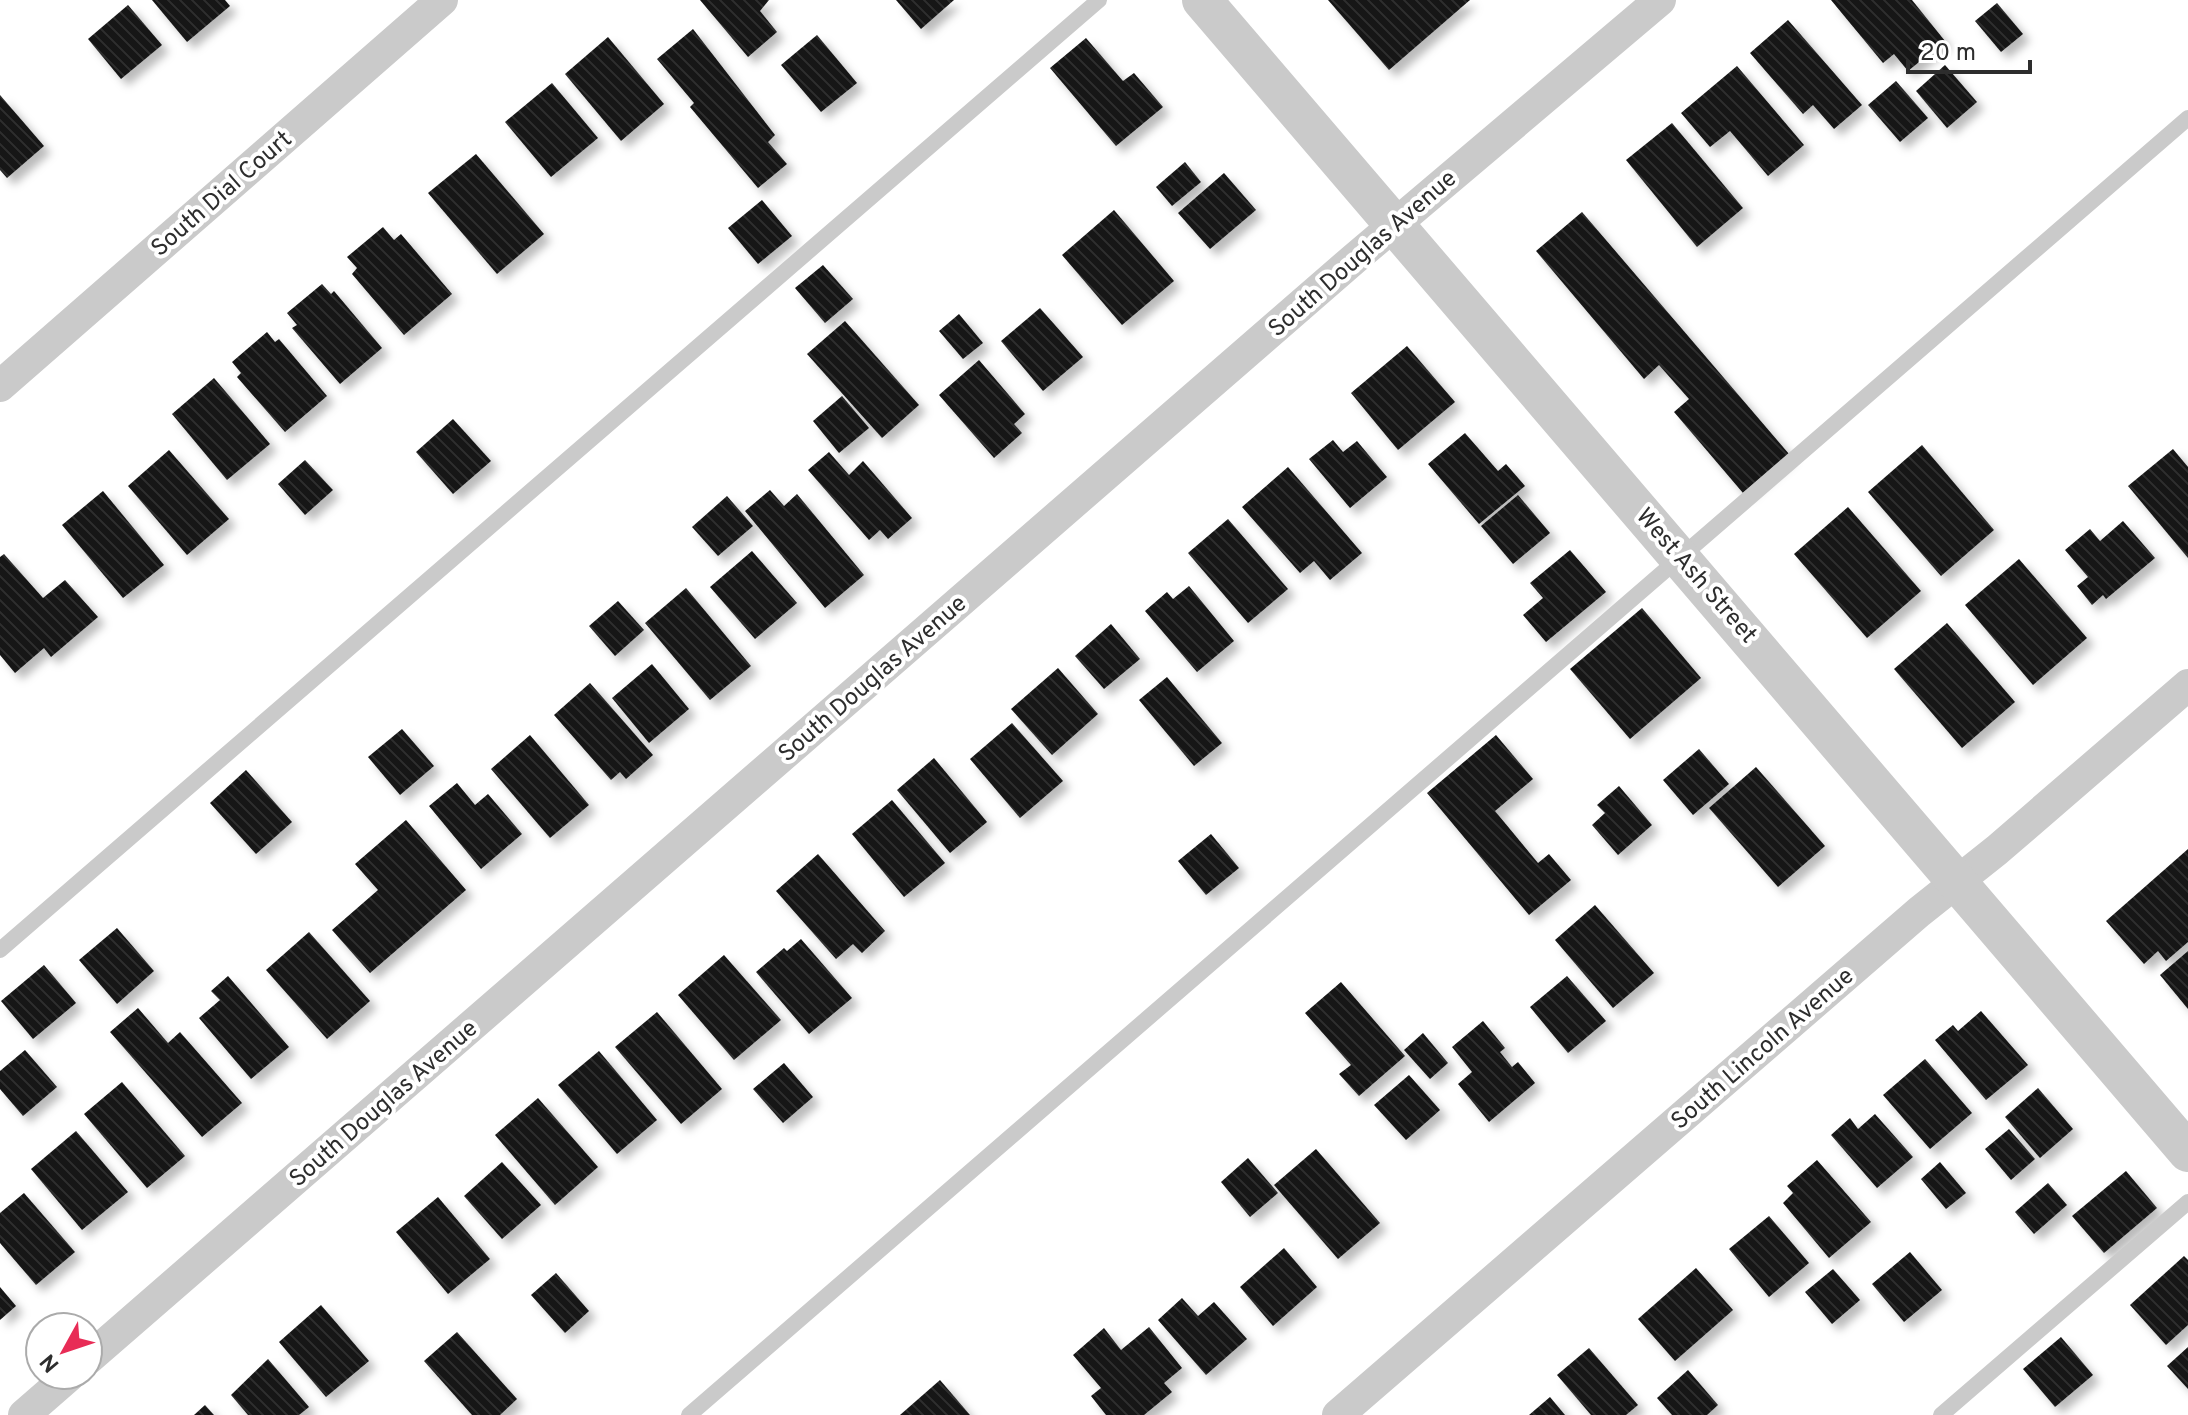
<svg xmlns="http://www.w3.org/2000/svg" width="2188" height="1415" font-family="Overpass,sans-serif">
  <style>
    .building { fill: url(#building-back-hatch); filter: url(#shadow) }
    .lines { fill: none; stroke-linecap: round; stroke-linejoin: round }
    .service { stroke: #cacaca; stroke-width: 16 }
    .minor { stroke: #cacaca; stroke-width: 32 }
    .tertiary { stroke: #cacaca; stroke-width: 40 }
    .labels { text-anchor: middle; stroke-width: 8; stroke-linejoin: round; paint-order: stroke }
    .street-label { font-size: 24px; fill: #2d2d2d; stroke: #fff }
  </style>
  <defs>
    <pattern id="building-back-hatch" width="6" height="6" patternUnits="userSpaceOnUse" patternTransform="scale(2)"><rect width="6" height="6" fill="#141414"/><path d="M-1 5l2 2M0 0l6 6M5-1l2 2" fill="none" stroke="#2e2e2e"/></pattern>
    <filter id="shadow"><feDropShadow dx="7" dy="7" stdDeviation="4" flood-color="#0004"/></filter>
  </defs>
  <rect width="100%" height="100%" fill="#fff"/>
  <g class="building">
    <path d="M152,0H225L230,6L187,42Z"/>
    <path d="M700,0H769L760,11L777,32L748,57Z"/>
    <path d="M896,0H954L921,29Z"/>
    <path d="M1328,0H1470L1389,70Z"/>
    <path d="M1831,0H1912L1945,41L1908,71L1894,54L1883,63Z"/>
    <path d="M1997,3L2023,34L2001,52L1975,21Z"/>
    <path d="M128,5L162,45L121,79L88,39Z"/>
    <path d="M1788,20L1862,105L1834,129L1813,105L1803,114L1750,53Z"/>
    <path d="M693,29L775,135L768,142L787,164L758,188L690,107L694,103L657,59Z"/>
    <path d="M817,35L857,83L821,112L781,65Z"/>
    <path d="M608,37L664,104L621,141L565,74Z"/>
    <path d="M1086,38L1123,81L1134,73L1163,107L1116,146L1050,68Z"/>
    <path d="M1945,65L1977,102L1947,128L1916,91Z"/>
    <path d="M1737,66L1804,145L1768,176L1730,131L1710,147L1681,113Z"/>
    <path d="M1896,81L1928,118L1900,142L1868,105Z"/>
    <path d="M552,83L598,138L551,177L505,122Z"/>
    <path d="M0,95L44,146L7,178L0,170Z"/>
    <path d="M1672,123L1743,208L1697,247L1626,160Z"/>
    <path d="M476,154L544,234L497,274L428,193Z"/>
    <path d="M1185,162L1201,182L1172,206L1156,187Z"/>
    <path d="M1224,173L1256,210L1210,249L1178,213Z"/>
    <path d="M762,200L792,236L758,264L728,228Z"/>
    <path d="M1114,210L1174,281L1122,325L1062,255Z"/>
    <path d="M1582,212L1789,454L1743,493L1674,412L1689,399L1659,365L1644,379L1536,251Z"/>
    <path d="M383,227L394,240L401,234L452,294L404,335L352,274L357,268L347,257Z"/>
    <path d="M823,265L853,299L825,323L795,288Z"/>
    <path d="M322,284L331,294L334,291L382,348L340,384L292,328L297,325L287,313Z"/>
    <path d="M1040,308L1083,357L1043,391L1001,341Z"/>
    <path d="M959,314L983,343L963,359L939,331Z"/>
    <path d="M845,321L919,405L882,438L807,354Z"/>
    <path d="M267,332L275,342L279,339L327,396L285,432L237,377L241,373L232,362Z"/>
    <path d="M1407,346L1455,402L1398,450L1351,393Z"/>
    <path d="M979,360L1025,414L1014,424L1022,433L994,458L939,395Z"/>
    <path d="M214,378L270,444L227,480L172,414Z"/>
    <path d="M842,396L869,428L839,453L813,421Z"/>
    <path d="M453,419L491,461L453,494L416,452Z"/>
    <path d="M1465,433L1498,471L1506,464L1525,486L1479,524L1428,464Z"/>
    <path d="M1333,440L1343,452L1357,441L1387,477L1350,508L1309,459Z"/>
    <path d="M1922,445L1994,530L1941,576L1868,492Z"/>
    <path d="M2173,449L2188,467V558L2128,486Z"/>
    <path d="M169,450L229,519L187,555L128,486Z"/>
    <path d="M829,452L849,475L863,461L912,518L888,539L880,530L869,540L808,470Z"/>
    <path d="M305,460L333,490L305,515L278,484Z"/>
    <path d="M1288,467L1362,553L1330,580L1314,561L1300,573L1242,507Z"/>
    <path d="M770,490L784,506L797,494L864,575L825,608L745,511Z"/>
    <path d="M103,491L164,565L123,598L62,525Z"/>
    <path d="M1518,495L1550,533L1513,564L1481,526Z"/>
    <path d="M727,496L753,526L718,556L692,527Z"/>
    <path d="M1848,507L1921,591L1867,638L1794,554Z"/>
    <path d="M1228,519L1288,589L1248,623L1188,553Z"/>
    <path d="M2123,521L2155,558L2106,599L2103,595L2092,605L2077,586L2088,577L2065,550L2090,529L2100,541Z"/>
    <path d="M1570,550L1606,592L1546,642L1523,615L1543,598L1530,583Z"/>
    <path d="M752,551L797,603L755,639L710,587Z"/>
    <path d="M4,554L43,598L65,580L98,617L51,657L44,648L15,673L0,655V557Z"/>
    <path d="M2019,559L2087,638L2033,685L1965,605Z"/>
    <path d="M1189,586L1234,641L1197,672L1145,611L1167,592L1173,599Z"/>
    <path d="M686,588L751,666L710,700L645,623Z"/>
    <path d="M618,601L644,630L615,656L589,626Z"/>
    <path d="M1642,608L1701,678L1630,739L1570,669Z"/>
    <path d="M1947,623L2015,702L1962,748L1894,669Z"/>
    <path d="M1111,624L1140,659L1104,689L1075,656Z"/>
    <path d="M652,664L689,709L649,743L612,698Z"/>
    <path d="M1058,668L1098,714L1052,755L1011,709Z"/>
    <path d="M1167,677L1222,743L1194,766L1139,700Z"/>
    <path d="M590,683L653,755L626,779L620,772L611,780L554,715Z"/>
    <path d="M1012,723L1063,781L1020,818L970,759Z"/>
    <path d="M402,729L434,766L400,795L368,757Z"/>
    <path d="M530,735L589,805L550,838L491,769Z"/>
    <path d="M1496,735L1533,779L1495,811L1538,863L1549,854L1571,880L1529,915L1427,793Z"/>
    <path d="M1699,749L1729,784L1693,815L1663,780Z"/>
    <path d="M934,758L987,822L950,853L897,790Z"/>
    <path d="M1756,767L1825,846L1778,887L1709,808Z"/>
    <path d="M246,770L292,822L256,854L210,803Z"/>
    <path d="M457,783L475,805L488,794L522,834L481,869L429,806Z"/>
    <path d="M1619,786L1652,825L1618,855L1592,825L1605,813L1597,805Z"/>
    <path d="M892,800L945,863L904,897L852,834Z"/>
    <path d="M406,820L466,890L370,973L332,930L378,890L355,864Z"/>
    <path d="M1211,834L1239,868L1206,895L1178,861Z"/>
    <path d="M2188,849V942L2166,961L2158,951L2144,964L2106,921Z"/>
    <path d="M818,854L885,931L862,953L853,944L836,959L776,891Z"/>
    <path d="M1595,905L1654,973L1613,1008L1555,940Z"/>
    <path d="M117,928L154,971L117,1004L79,960Z"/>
    <path d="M309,932L370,1001L327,1039L266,970Z"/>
    <path d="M801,939L852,998L809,1034L756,972L784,948L787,951Z"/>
    <path d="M2188,951V1009L2160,975Z"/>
    <path d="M724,955L781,1020L734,1060L678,995Z"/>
    <path d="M44,965L76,1003L33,1039L1,1001Z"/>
    <path d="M228,976L289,1047L251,1079L199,1018L220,1000L211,991Z"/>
    <path d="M1567,976L1606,1021L1568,1053L1530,1007Z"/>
    <path d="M1341,982L1405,1056L1359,1096L1339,1074L1351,1065L1305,1013Z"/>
    <path d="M138,1008L168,1043L180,1032L242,1103L202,1137L110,1032Z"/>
    <path d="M1981,1011L2028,1065L1986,1100L1935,1040L1953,1025L1958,1031Z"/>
    <path d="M657,1012L722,1089L681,1124L615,1047Z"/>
    <path d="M1483,1021L1505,1048L1500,1052L1512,1067L1518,1062L1535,1083L1489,1122L1458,1084L1472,1072L1452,1047Z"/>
    <path d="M1423,1033L1448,1063L1430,1079L1404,1050Z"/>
    <path d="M25,1050L57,1087L23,1116L0,1089V1071Z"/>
    <path d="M599,1051L657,1120L617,1154L558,1085Z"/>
    <path d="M1925,1059L1972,1113L1930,1149L1883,1095Z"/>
    <path d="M784,1063L813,1097L783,1123L753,1089Z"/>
    <path d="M1409,1075L1440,1110L1406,1140L1374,1105Z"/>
    <path d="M122,1082L185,1156L147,1188L84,1114Z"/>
    <path d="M2038,1088L2073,1129L2040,1158L2005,1117Z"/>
    <path d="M538,1098L598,1167L555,1205L495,1135Z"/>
    <path d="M1875,1114L1913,1157L1877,1188L1831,1135L1850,1118L1858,1129Z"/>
    <path d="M2009,1129L2035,1159L2011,1180L1985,1149Z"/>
    <path d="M76,1131L128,1192L82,1230L31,1169Z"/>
    <path d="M1316,1149L1380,1223L1338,1259L1274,1185Z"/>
    <path d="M1248,1158L1278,1193L1250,1217L1221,1182Z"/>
    <path d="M1817,1160L1871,1222L1829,1258L1783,1203L1793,1193L1787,1186Z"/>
    <path d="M502,1162L541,1205L502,1239L464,1196Z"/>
    <path d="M1940,1162L1966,1193L1946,1209L1921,1179Z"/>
    <path d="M2126,1171L2157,1208L2104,1253L2072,1216Z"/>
    <path d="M2048,1183L2067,1205L2034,1234L2015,1212Z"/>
    <path d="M24,1193L75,1252L36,1285L0,1243V1213Z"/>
    <path d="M438,1197L490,1259L448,1294L396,1232Z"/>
    <path d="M1769,1216L1809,1263L1769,1297L1729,1249Z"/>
    <path d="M1284,1248L1317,1287L1273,1326L1240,1287Z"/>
    <path d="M1910,1252L1942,1290L1904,1322L1872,1284Z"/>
    <path d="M2184,1256L2188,1260V1325L2166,1345L2130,1305Z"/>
    <path d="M1696,1268L1733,1310L1675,1361L1638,1319Z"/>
    <path d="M1833,1269L1860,1300L1832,1324L1805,1292Z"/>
    <path d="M556,1273L589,1311L565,1333L531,1295Z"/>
    <path d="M0,1287L16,1306L0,1320Z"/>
    <path d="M1182,1298L1198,1316L1214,1302L1247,1339L1206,1375L1158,1320Z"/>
    <path d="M321,1305L369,1361L326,1397L279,1342Z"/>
    <path d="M1149,1327L1182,1368L1164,1383L1172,1392L1144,1415H1106L1091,1396L1101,1388L1073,1355L1104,1328L1121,1350Z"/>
    <path d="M457,1332L517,1399L500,1415H472L424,1361Z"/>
    <path d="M2061,1337L2093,1375L2055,1407L2023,1369Z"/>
    <path d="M2188,1347V1389L2167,1366Z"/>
    <path d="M1589,1348L1638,1405L1626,1415H1591L1557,1375Z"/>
    <path d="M268,1359L309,1407L299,1415H248L231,1395Z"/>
    <path d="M1688,1370L1718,1405L1707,1415H1672L1657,1398Z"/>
    <path d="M940,1380L970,1415H900Z"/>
    <path d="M1550,1397L1565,1415H1529Z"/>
    <path d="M205,1405L214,1415H194Z"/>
  </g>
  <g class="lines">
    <g class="service">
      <path d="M0,950L1099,0"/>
      <path d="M689,1415L2188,118"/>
      <path d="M1941,1415L2188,1202"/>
    </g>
    <g class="minor">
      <path d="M0,386L442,0"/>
      <path d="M88,1359L1354,259L1660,0"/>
      <path d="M24,1415L70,1375"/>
      <path d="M1338,1415L1919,912L1997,850L2188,685"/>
    </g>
    <path class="tertiary" d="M1202,0L2188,1152"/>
  </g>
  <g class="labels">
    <g class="street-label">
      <text transform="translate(221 193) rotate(-41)" y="8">South Dial Court</text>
      <text transform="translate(1362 253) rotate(-41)" y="8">South Douglas Avenue</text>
      <text transform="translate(1697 575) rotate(49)" y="8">West Ash Street</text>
      <text transform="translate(872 678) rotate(-41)" y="8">South Douglas Avenue</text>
      <text transform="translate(1762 1048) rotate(-41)" y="8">South Lincoln Avenue</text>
      <text transform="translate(383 1103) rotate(-41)" y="8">South Douglas Avenue</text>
    </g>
  </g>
  <g transform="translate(64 1351) rotate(230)"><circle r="38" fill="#ffffff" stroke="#ababab" stroke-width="2"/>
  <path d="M0-6L14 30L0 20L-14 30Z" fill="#e82c56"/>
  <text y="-12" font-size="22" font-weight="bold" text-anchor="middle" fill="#2d2d2d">N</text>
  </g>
  <path d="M1908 60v12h122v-12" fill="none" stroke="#2d2d2d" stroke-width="4"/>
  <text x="1920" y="60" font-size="24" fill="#2d2d2d" stroke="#ffffff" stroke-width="6" paint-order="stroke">20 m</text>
</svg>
